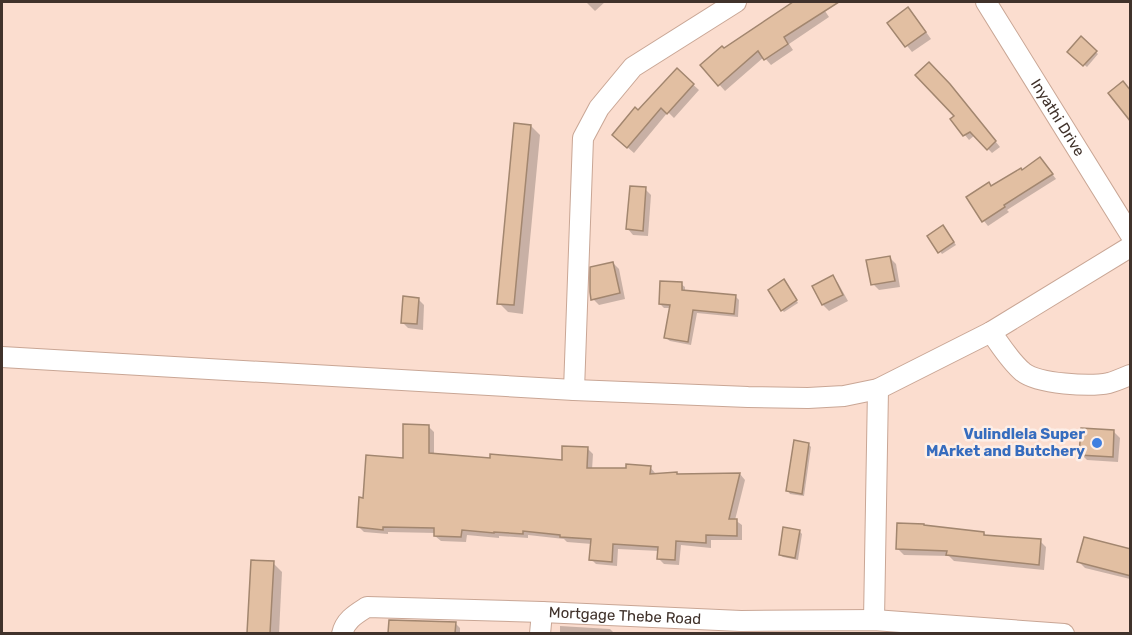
<svg xmlns="http://www.w3.org/2000/svg" width="1132" height="635" font-family="Rubik,sans-serif">
  <style>
    .shadow { fill: #0003 }
    .building { fill: #e2bfa2; stroke: #a2866f; stroke-width: 1.5 }
    .lines { fill: none; stroke-linecap: round; stroke-linejoin: round }
    .minor-casing { stroke: #c9a695; stroke-width: 22 }
    .minor { stroke: #fff; stroke-width: 20 }
    .shop-dot { fill: #3f7fe0; stroke: #fdeee7; stroke-width: 2 }
    .labels { text-anchor: middle; stroke-width: 5; stroke-linejoin: round; paint-order: stroke }
    .street-label { font-size: 15px; fill: #40322b; stroke: #fdeee7 }
    .shop-label { font-size: 15px; font-weight: bold; fill: #366cbe; stroke: #fdeee7; text-anchor: end }
  </style>
  <rect width="100%" height="100%" fill="#fbddcf"/>
  <g class="shadow">
    <path d="M586,2H605L595,11Z"/>
    <path d="M791,2H819L829,17L789,44L793,50L771,65L764,57L725,91L702,65L792,4Z"/>
    <path d="M914,15L931,39L912,52L889,23Z"/>
    <path d="M1081,39L1098,54L1087,67L1069,52Z"/>
    <path d="M677,70L699,90L674,118L668,112L634,153L619,140L638,112Z"/>
    <path d="M954,90L1000,147L992,153L975,135L969,140L952,119L956,116Z"/>
    <path d="M531,126L540,135L523,314L508,312L499,303Z"/>
    <path d="M1044,163L1056,179L1007,210L1009,212L988,226L984,221L968,197Z"/>
    <path d="M645,189L651,195L648,236L633,235L628,229Z"/>
    <path d="M945,229L956,245L942,254L929,236Z"/>
    <path d="M890,258L896,264L900,287L879,290L873,284Z"/>
    <path d="M613,263L619,269L625,299L599,305L593,299Z"/>
    <path d="M833,277L838,283L848,301L829,311L823,305L814,286Z"/>
    <path d="M681,284L685,287V292L735,296L739,300L738,317L697,313L691,345L670,341L666,338L671,308H664L660,304Z"/>
    <path d="M786,284L798,303L784,312L782,310Z"/>
    <path d="M418,299L424,305L423,330L408,328L402,322Z"/>
    <path d="M428,426L434,432V455L491,459L563,461L587,448L593,454L592,470L650,467L655,473V475L676,473L679,476L740,474L745,480L735,520L742,525V540H711V548L681,545L679,565L664,564L658,558L659,551L618,549L617,566L596,564L591,559L592,544L567,542L564,539L528,535V538L499,536V538L467,535L466,542L441,541L435,536L436,533L388,532V534L364,532L359,527L364,499L405,459Z"/>
    <path d="M1114,432L1120,438L1118,462L1087,460L1081,454Z"/>
    <path d="M808,444L811,447L804,496L790,494L788,491Z"/>
    <path d="M799,531L802,534L798,560L783,557L780,555Z"/>
    <path d="M984,533L987,536L1040,541L1046,547L1044,570L954,561L949,556L904,555L898,549Z"/>
    <path d="M1130,550V579L1085,568L1079,562Z"/>
    <path d="M253,562L273,563L282,572L279,634H249Z"/>
    <path d="M390,621L455,623L460,628V634H390Z"/>
    <path d="M560,626L610,629L615,634H560Z"/>
  </g>
  <g class="building">
    <path d="M793,2H839L784,37L788,44L764,60L758,51L718,86L700,65L722,46L724,48Z"/>
    <path d="M908,7L926,32L905,47L887,23Z"/>
    <path d="M1081,36L1097,51L1083,66L1067,52Z"/>
    <path d="M929,62L950,84L996,141L987,150L970,132L963,136L950,119L954,116L915,75Z"/>
    <path d="M677,68L694,84L667,114L661,108L627,148L612,135L635,107L638,110Z"/>
    <path d="M1123,81L1131,91V122L1108,93Z"/>
    <path d="M514,123L531,125L514,305L497,304Z"/>
    <path d="M1040,157L1053,174L1004,205L1005,207L982,222L966,197L989,182L991,186L1021,168L1022,170Z"/>
    <path d="M630,186L646,187L643,231L626,229Z"/>
    <path d="M943,225L954,242L938,253L927,236Z"/>
    <path d="M890,256L895,281L871,285L866,260Z"/>
    <path d="M613,262L620,293L591,300L590,292V267Z"/>
    <path d="M833,275L843,295L822,305L812,286Z"/>
    <path d="M784,279L797,300L781,311L768,290Z"/>
    <path d="M660,281L682,282V290L736,295L734,314L693,310L688,342L664,338L670,305L659,304Z"/>
    <path d="M403,296L419,298L417,324L401,323Z"/>
    <path d="M403,424L429,425V453L490,458V454L562,460V446L588,447L587,468H626V464L651,466L650,474L677,472V474L740,473L729,519H737V536L706,535V543L676,541L675,560L657,559L658,547L613,544L612,562L589,560L591,539L560,537V535L523,531V534L494,532V533L462,530L461,537L434,536V528L383,527V530L357,527L359,497L363,498L366,455L403,458Z"/>
    <path d="M1081,428L1114,430L1113,457L1079,455Z"/>
    <path d="M794,440L809,443L802,494L786,491Z"/>
    <path d="M897,523L924,524V525L984,532V535L1041,539L1039,565L946,555L947,551L896,549Z"/>
    <path d="M783,527L800,530L795,558L779,555Z"/>
    <path d="M1084,537L1131,549V576L1077,562Z"/>
    <path d="M251,560L274,561L270,633H247Z"/>
    <path d="M389,620L456,622L455,633H388Z"/>
  </g>
  <g class="lines">
    <g class="minor-casing">
      <g id="minor">
        <path id="s1" d="M986,2L1130,234"/>
        <path d="M991,332C1001,346 1010,361 1023,372C1038,384 1090,387 1109,383C1116,381 1123,378 1130,375"/>
        <path d="M2,357L574,390L748,397L808,398L844,396L878,389L991,332L1130,247"/>
        <path d="M574,390L583,138L599,108L633,67L736,2"/>
        <path d="M874,620L878,389"/>
        <path id="s2" d="M342,634C345,620 356,614 367,607L542,612L741,621L874,620L1064,634"/>
        <path d="M540,634L542,612"/>
      </g>
    </g>
    <use href="#minor" class="minor"/>
  </g>
  <circle class="shop-dot" cx="1097" cy="443" r="6"/>
  <g class="labels">
    <g class="street-label">
      <text dy="5" stroke="none"><textPath href="#s1" startOffset="136">Inyathi Drive</textPath></text>
      <text dy="5" stroke="none"><textPath href="#s2" startOffset="296">Mortgage Thebe Road</textPath></text>
    </g>
    <g class="shop-label">
      <text x="1085" y="439">Vulindlela Super<tspan x="1085" dy="17">MArket and Butchery</tspan></text>
    </g>
  </g>
  <rect width="1132" height="635" fill="none" stroke="#40322b" stroke-width="6"/>
</svg>
